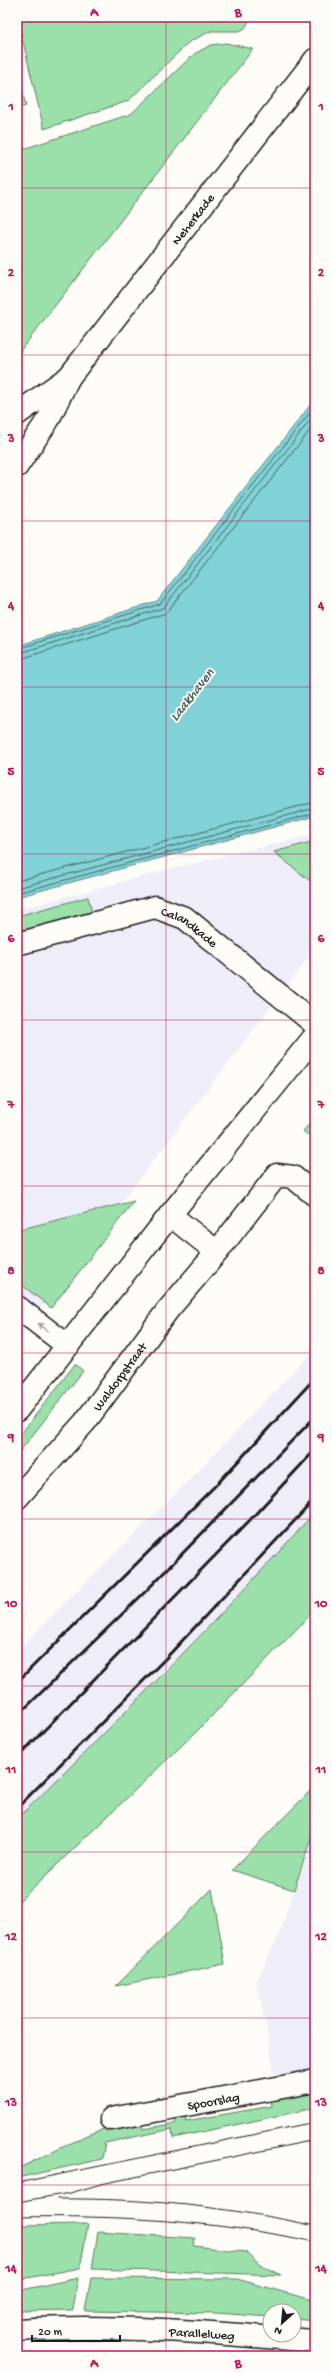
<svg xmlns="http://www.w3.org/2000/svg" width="332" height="2373" font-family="'Gochi Hand',sans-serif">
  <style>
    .built { fill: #eeedf8 }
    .green { fill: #9bdfaa; stroke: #5c7e63 }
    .water { fill: #81d2d6; stroke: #59898c }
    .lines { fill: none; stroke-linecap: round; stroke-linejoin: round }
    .shore { stroke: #446566; stroke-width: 1 }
    .minor-casing { stroke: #1c1c1c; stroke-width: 25 }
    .major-casing { stroke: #1c1c1c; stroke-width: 25 }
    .minor { stroke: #fdfcf7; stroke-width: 22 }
    .major { stroke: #fdfcf7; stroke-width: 22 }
    .tram { stroke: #1c1c1c; stroke-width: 1 }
    .rail { stroke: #1c1c1c; stroke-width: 3 }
    .oneway { stroke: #989794 }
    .grid { fill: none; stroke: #c2185b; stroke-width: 1; stroke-opacity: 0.55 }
    .labels { text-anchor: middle; stroke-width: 4; stroke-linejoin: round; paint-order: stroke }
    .street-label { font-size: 13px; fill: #1c1c1c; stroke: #fdfcf7 }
    .water-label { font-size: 14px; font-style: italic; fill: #3f5c5d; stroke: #fdfcf7 }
    .neatline { fill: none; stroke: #c2185b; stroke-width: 1.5 }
    .grid-label { font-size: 13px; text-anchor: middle; font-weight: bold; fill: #c2185b }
  </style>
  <rect width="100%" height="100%" fill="#fdfcf7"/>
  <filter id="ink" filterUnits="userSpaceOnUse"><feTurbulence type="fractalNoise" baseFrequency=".025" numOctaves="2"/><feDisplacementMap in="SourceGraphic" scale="8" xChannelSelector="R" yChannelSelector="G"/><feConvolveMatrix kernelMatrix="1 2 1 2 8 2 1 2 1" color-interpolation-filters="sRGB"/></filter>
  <g filter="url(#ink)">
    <g class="built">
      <path d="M315,834V949L17,1339V910L151,874Z"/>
      <path d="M315,1349V1512L276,1556L94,1744L17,1819V1651L194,1475Z"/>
      <path d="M315,1826V2081L277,2087L266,2023L256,1982L279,1935Z"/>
    </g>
    <g class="green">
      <path d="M17,17H232L249,21L245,28L240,31H211L189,42L128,101L44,129Z"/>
      <path d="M226,43L253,49L17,355V151L131,114L194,54L211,45Z"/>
      <path d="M17,70L26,106L17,109Z"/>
      <path d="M315,841V885L274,852Z"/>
      <path d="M88,897L92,912L17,932V916Z"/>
      <path d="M315,1118V1141L303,1131Z"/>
      <path d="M134,1201L51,1308L17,1281V1230Z"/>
      <path d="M75,1364L83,1371L17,1455V1439Z"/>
      <path d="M315,1512V1610L199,1729L17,1903V1819C119,1720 220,1618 315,1512Z"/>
      <path d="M315,1786V1826L294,1890L232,1870Z"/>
      <path d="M212,1889L225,1964L116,1986Z"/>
      <path d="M315,2091V2108L173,2138L172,2129L105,2143L102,2159L17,2178V2169L88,2135L111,2126L141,2122L143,2129L176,2123V2116L185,2114L186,2121L272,2106L271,2098Z"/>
      <path d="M88,2224L80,2268L17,2280V2225Z"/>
      <path d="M98,2232L195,2238L194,2246L246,2252L260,2265L281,2275L92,2269Z"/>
      <path d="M78,2278L73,2310L17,2311V2291Z"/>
      <path d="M91,2278L237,2279L315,2301V2320L294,2318V2311H270V2317L217,2313L85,2311Z"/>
    </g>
    <path class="water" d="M315,399V816L17,897V646L157,601Z"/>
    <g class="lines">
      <g class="shore">
        <path d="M17,649L160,604L315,406"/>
        <path d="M17,654L163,608L315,414"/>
        <path d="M17,660L166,613L315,424"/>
        <path d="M17,881L315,802"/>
        <path d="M17,888L315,808"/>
        <path d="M17,893L315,813"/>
      </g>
      <g class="minor-casing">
        <g id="minor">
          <path id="s1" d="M17,944L155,907L185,918L315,1024"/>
          <path d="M170,1215L217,1252"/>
          <path d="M17,1307L68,1346"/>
          <path d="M17,1410L170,1215L315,1036"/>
          <path id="s2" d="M17,1498L85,1422L167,1311L217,1252L277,1175L293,1177L315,1195"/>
          <path id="s3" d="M111,2119L315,2081"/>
          <path id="s4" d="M17,2330C116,2324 216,2333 315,2341"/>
        </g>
      </g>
      <g class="major-casing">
        <g id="major">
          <path d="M17,414L69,377"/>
          <path id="s5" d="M17,466L48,420L69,377L315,60"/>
        </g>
      </g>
      <use href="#minor" class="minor"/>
      <use href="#major" class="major"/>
      <g class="tram">
        <path d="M17,2183L315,2122"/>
        <path d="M57,2199C144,2198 230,2207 315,2226"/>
        <path d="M17,2202L70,2193L101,2184L315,2140"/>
        <path d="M17,2217C118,2215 216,2221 315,2242"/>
      </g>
      <g class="rail">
        <path d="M17,1682L219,1482L315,1378"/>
        <path d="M17,1716L146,1591L315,1417"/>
        <path d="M17,1758L249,1521L315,1450"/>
        <path d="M17,1808L166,1658L315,1499"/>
      </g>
    </g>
    <defs><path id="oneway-shaft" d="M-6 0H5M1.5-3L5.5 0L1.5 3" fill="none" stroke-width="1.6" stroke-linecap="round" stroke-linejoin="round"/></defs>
    <use class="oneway" href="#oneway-shaft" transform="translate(43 1327) rotate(-143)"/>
  </g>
  <path class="grid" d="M166,17V2356M17,188H315M17,355H315M17,521H315M17,687H315M17,854H315M17,1020H315M17,1186H315M17,1353H315M17,1519H315M17,1686H315M17,1852H315M17,2018H315M17,2185H315"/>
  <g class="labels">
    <g class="street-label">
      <text dy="5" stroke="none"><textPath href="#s5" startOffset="304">Neherkade</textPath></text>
      <text dy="5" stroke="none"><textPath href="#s1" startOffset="183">Calandkade</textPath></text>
      <text dy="5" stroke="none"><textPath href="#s2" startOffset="159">Waldorpstraat</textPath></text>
      <text dy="5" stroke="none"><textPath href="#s3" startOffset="104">Spoorslag</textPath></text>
      <text dy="5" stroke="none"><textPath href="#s4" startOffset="185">Parallelweg</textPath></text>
    </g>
    <g class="water-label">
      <text transform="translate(191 694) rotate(-52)" y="5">Laakhaven</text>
    </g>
  </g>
  <rect width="332" height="2373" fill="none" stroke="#fdfcf7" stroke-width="44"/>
  <g transform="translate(282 2323) rotate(207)"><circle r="19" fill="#fdfcf7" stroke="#a3a29f"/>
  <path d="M0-3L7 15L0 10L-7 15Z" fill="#1c1c1c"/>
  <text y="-6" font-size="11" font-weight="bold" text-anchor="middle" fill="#1c1c1c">N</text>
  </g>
  <path d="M32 2335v6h88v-6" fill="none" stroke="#1c1c1c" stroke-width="2"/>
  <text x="38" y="2335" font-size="12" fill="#1c1c1c" stroke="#fdfcf7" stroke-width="3" paint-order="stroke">20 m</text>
  <rect x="22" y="22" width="288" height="2329" class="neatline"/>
  <g class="grid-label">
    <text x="94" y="16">A</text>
    <text x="238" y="16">B</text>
    <text x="11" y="110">1</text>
    <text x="321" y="110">1</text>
    <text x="11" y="276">2</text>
    <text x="321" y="276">2</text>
    <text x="11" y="442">3</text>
    <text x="321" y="442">3</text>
    <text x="11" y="609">4</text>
    <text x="321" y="609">4</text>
    <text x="11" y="775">5</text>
    <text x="321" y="775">5</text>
    <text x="11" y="942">6</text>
    <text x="321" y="942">6</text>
    <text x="11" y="1108">7</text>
    <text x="321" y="1108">7</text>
    <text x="11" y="1274">8</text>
    <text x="321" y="1274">8</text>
    <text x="11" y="1441">9</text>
    <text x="321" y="1441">9</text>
    <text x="11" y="1607">10</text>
    <text x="321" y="1607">10</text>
    <text x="11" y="1773">11</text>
    <text x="321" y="1773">11</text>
    <text x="11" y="1940">12</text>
    <text x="321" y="1940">12</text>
    <text x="11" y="2106">13</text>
    <text x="321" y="2106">13</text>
    <text x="11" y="2272">14</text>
    <text x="321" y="2272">14</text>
    <text x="94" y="2367">A</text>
    <text x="238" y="2367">B</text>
  </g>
</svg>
